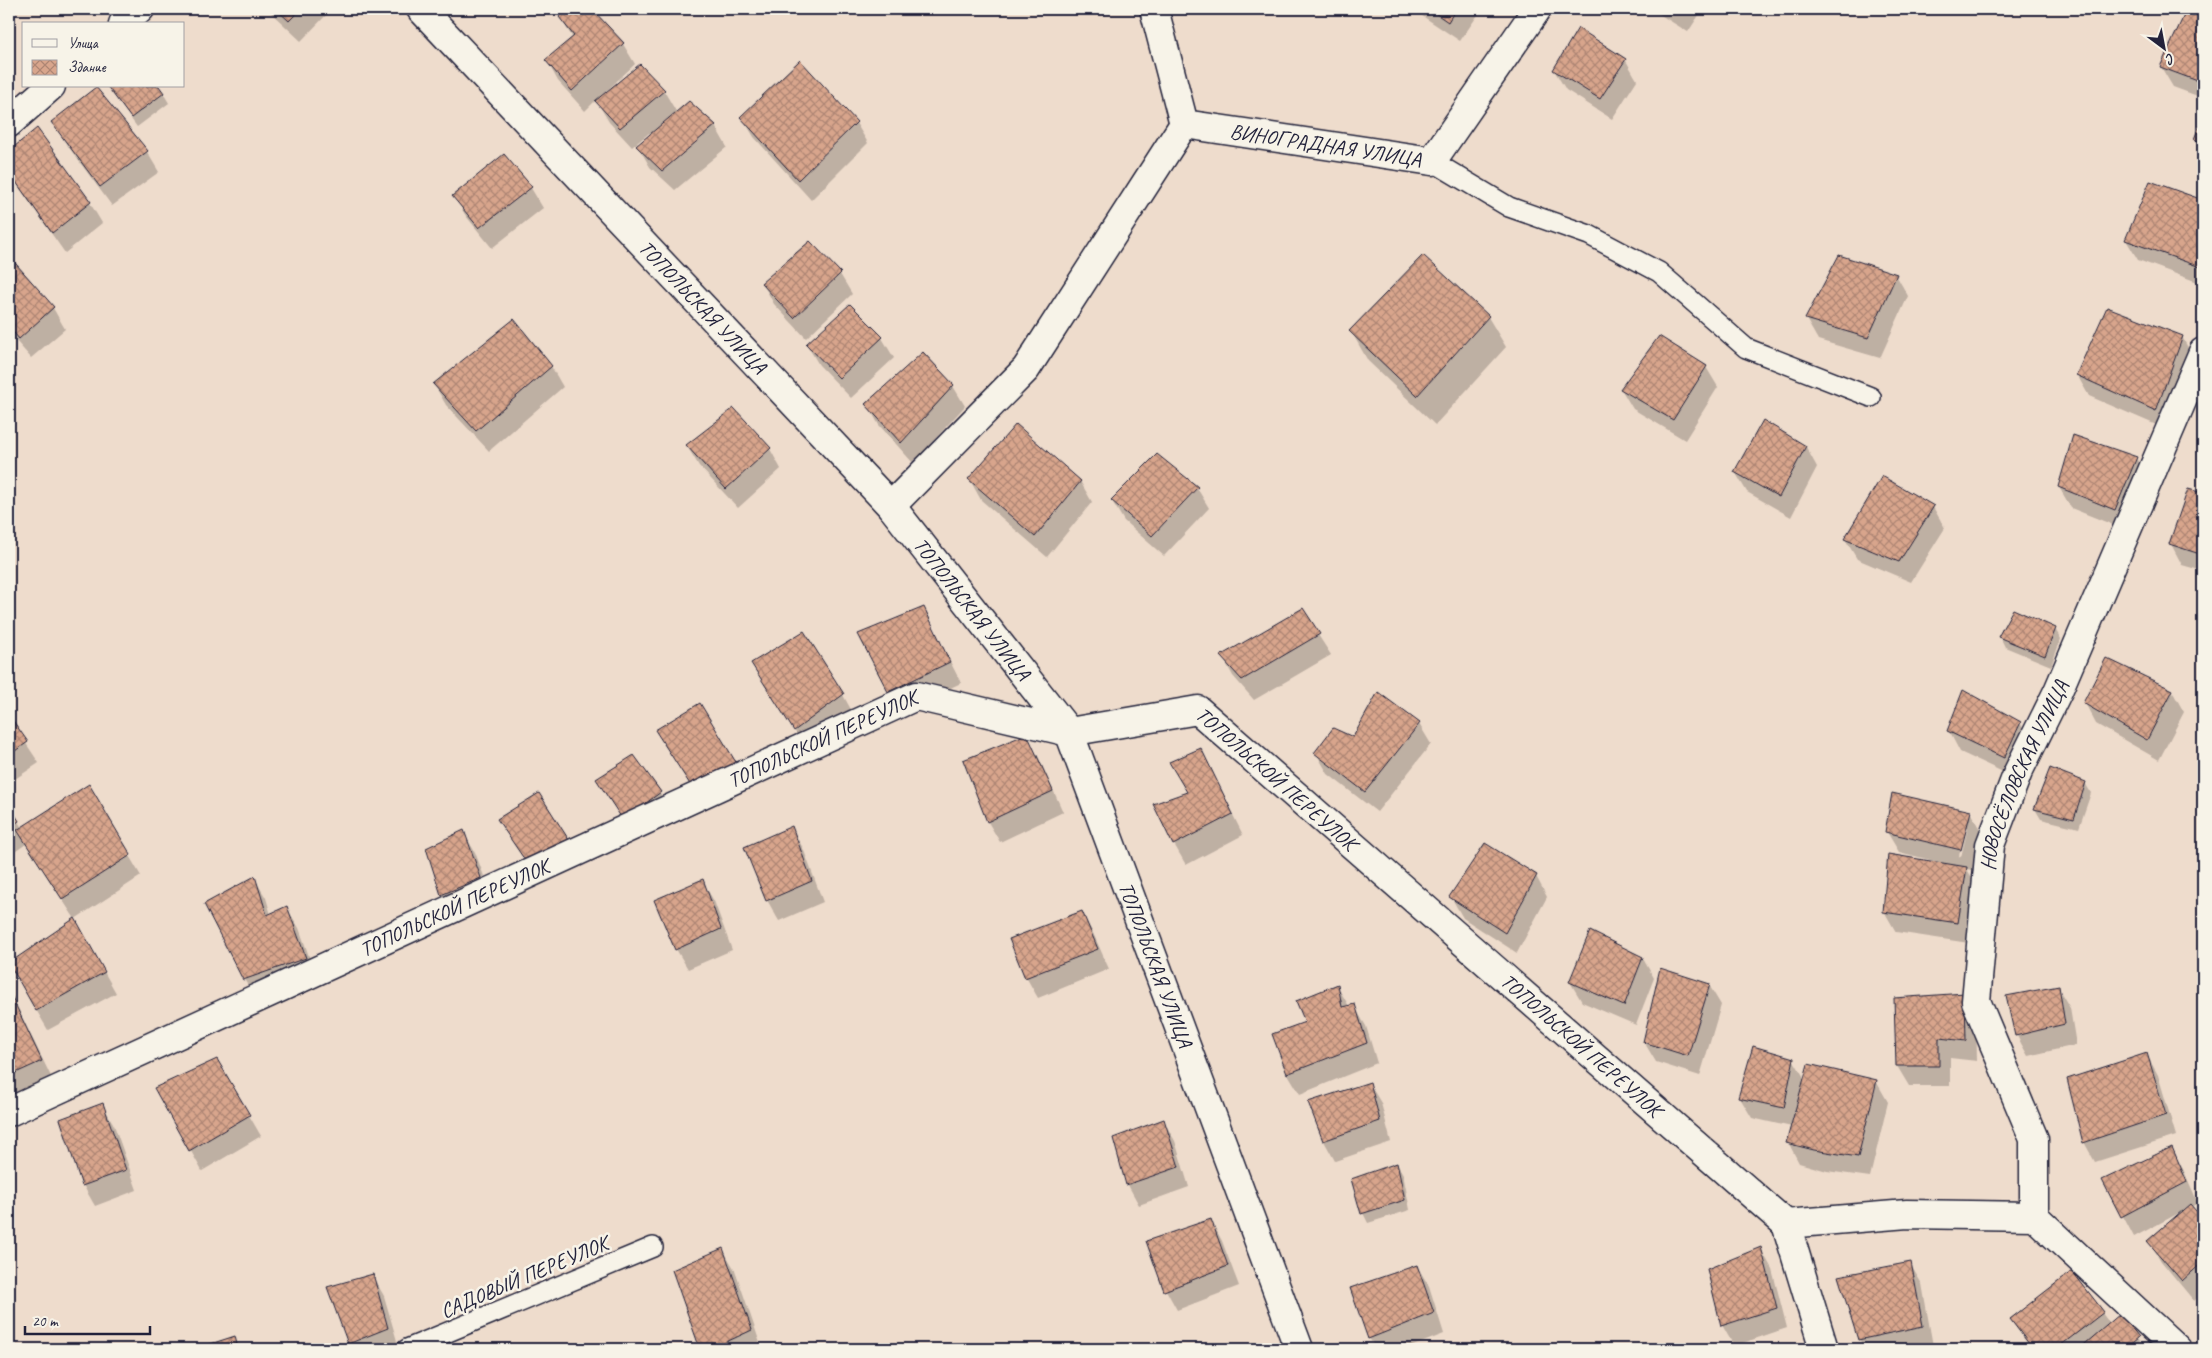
<svg xmlns="http://www.w3.org/2000/svg" width="2212" height="1358" font-family="Caveat,sans-serif">
  <style>
    .shadow { fill: #0003; fill-rule: evenodd }
    .building { fill: url(#building-cross-hatch); stroke: #22223b }
    .lines { fill: none; stroke-linecap: round; stroke-linejoin: round }
    .lane-casing { stroke: #22223b; stroke-width: 22 }
    .street-casing { stroke: #22223b; stroke-width: 31 }
    .secondary-casing { stroke: #22223b; stroke-width: 31 }
    .lane { stroke: #f7f3e8; stroke-width: 19 }
    .street { stroke: #f7f3e8; stroke-width: 28 }
    .secondary { stroke: #f7f3e8; stroke-width: 28 }
    .labels { text-anchor: middle; stroke-width: 5; stroke-linejoin: round; paint-order: stroke }
    .street-label { font-size: 21px; fill: #22223b; stroke: #f7f3e8 }
  </style>
  <defs>
    <pattern id="building-cross-hatch" width="8" height="8" patternUnits="userSpaceOnUse" patternTransform="scale(1.25)"><rect width="8" height="8" fill="#d8a58c"/><path d="M0 0l8 8M0 8l8-8" fill="none" stroke="#af8674"/></pattern>
  </defs>
  <rect width="100%" height="100%" fill="#eedccc"/>
  <filter id="ink" filterUnits="userSpaceOnUse"><feTurbulence type="fractalNoise" baseFrequency=".02" numOctaves="2"/><feDisplacementMap in="SourceGraphic" scale="10" xChannelSelector="R" yChannelSelector="G"/><feConvolveMatrix kernelMatrix="1 2 1 2 8 2 1 2 1" color-interpolation-filters="sRGB"/></filter>
  <g filter="url(#ink)">
    <g class="shadow">
      <path d="M267,9H332L301,41Z"/>
      <path d="M569,9H591L623,44L635,64L600,97L601,98L640,66L664,91L677,113L689,102L715,126L727,147L675,190L650,167L638,146L651,135L649,133L632,147L609,122L596,100L585,111L558,81L547,61L573,38L560,18Z"/>
      <path d="M1412,9H1482L1460,41Z"/>
      <path d="M1651,9H1703L1688,32Z"/>
      <path d="M2188,9H2203V98L2173,87L2161,67Z"/>
      <path d="M1625,59L1637,80L1612,119L1566,90L1554,70Z"/>
      <path d="M800,62L856,123L868,143L811,200L754,137L742,117Z"/>
      <path d="M107,86L163,93L169,103L137,127Z"/>
      <path d="M2203,120V153L2195,139Z"/>
      <path d="M53,122L147,152L159,172L112,206L65,142Z"/>
      <path d="M37,130L90,203L102,223L65,253L9,173V152Z"/>
      <path d="M504,156L531,188L543,208L492,248L466,216L454,196Z"/>
      <path d="M2150,182L2203,201V284L2138,260L2126,240Z"/>
      <path d="M810,242L840,274L852,294L806,338L774,304L763,284Z"/>
      <path d="M1423,257L1488,317L1506,347L1435,425L1368,361L1351,331Z"/>
      <path d="M9,258L53,308L65,329L31,358L9,333Z"/>
      <path d="M1896,275L1908,296L1880,358L1818,340L1806,319Z"/>
      <path d="M850,306L882,338L894,358L851,398L819,365L807,345Z"/>
      <path d="M2182,337L2194,358L2168,430L2089,396L2077,375Z"/>
      <path d="M551,366L563,387L489,451L446,405L434,384Z"/>
      <path d="M1706,367L1718,387L1685,440L1633,409L1621,389Z"/>
      <path d="M953,386L965,406L913,463L879,425L867,404Z"/>
      <path d="M2074,436L2136,458L2148,479L2126,530L2071,508L2059,487Z"/>
      <path d="M687,446L770,449L781,469L738,508L699,466Z"/>
      <path d="M1806,447L1817,467L1791,517L1747,492L1735,472Z"/>
      <path d="M1157,455L1197,488L1209,508L1164,556L1124,521L1112,501Z"/>
      <path d="M970,480L1080,481L1092,502L1047,557L981,500Z"/>
      <path d="M2189,491L2203,495V571L2182,565L2171,544Z"/>
      <path d="M1933,507L1945,528L1911,582L1857,559L1845,539Z"/>
      <path d="M923,608L961,683L901,711L889,691Z"/>
      <path d="M1302,610L1331,655L1254,700L1233,676L1222,656Z"/>
      <path d="M2055,629L2061,639L2051,666L2005,647L2000,637Z"/>
      <path d="M752,664L843,695L854,715L807,750Z"/>
      <path d="M2172,691L2184,712L2159,760L2096,724L2085,703Z"/>
      <path d="M9,718L39,763L9,783Z"/>
      <path d="M2020,723L2032,743L2016,778L1960,752L1949,731Z"/>
      <path d="M1419,724L1431,744L1377,812L1328,774L1316,753Z"/>
      <path d="M1027,736L1038,756L1063,812L1000,842L988,822L964,761Z"/>
      <path d="M1200,749L1243,835L1186,865L1174,844Z"/>
      <path d="M597,779L660,793L671,813L635,840Z"/>
      <path d="M2085,783L2091,793L2079,828L2041,819L2035,809Z"/>
      <path d="M88,786L141,876L75,919L26,844L9,856V807L22,828Z"/>
      <path d="M1970,812L1982,833L1973,870L1967,869L1978,889L1969,943L1896,932L1884,911L1938,862L1899,852L1887,832ZM1966,827H1968L1961,857L1959,856Z"/>
      <path d="M499,820L580,861L541,885Z"/>
      <path d="M791,828L803,848L823,902L779,921L767,900Z"/>
      <path d="M463,832L475,852L492,898L454,915L442,895L427,848Z"/>
      <path d="M1536,876L1547,897L1517,953L1463,918L1451,897Z"/>
      <path d="M254,878L266,898L271,915L287,908L299,928L317,979L256,1000L244,979Z"/>
      <path d="M702,881L714,901L732,950L688,969L676,949Z"/>
      <path d="M1081,912L1093,933L1109,969L1038,998L1026,977Z"/>
      <path d="M75,920L116,993L48,1030L9,964Z"/>
      <path d="M1642,957L1654,978L1636,1025L1582,1002L1570,982Z"/>
      <path d="M1709,985L1721,1005L1700,1076L1656,1062L1644,1042Z"/>
      <path d="M1337,986L1349,1006H1354L1366,1026L1377,1063L1300,1094L1288,1074L1274,1035L1307,1023Z"/>
      <path d="M2058,988L2070,1008L2076,1045L2028,1056L2017,1036Z"/>
      <path d="M9,990L58,1091L9,1114Z"/>
      <path d="M1964,995L1976,1015L1977,1061L1950,1058V1086H1909L1897,1066Z"/>
      <path d="M2147,1055L2158,1075L2176,1136L2095,1162L2084,1142Z"/>
      <path d="M1793,1059L1805,1079L1876,1081L1888,1102L1870,1177L1827,1171L1799,1163L1788,1142L1792,1127L1752,1118L1740,1098Z"/>
      <path d="M217,1060L261,1136L202,1171L156,1088Z"/>
      <path d="M1369,1083L1381,1103L1391,1142L1335,1161L1324,1141Z"/>
      <path d="M102,1104L114,1125L137,1190L95,1206L83,1185Z"/>
      <path d="M1163,1120L1175,1141L1189,1187L1139,1205L1128,1185L1114,1139Z"/>
      <path d="M2171,1149L2183,1169L2198,1203L2191,1207L2203,1221V1293L2194,1301L2161,1261L2149,1241L2179,1213L2134,1237L2104,1180Z"/>
      <path d="M1397,1164L1403,1174L1410,1210L1368,1223L1363,1213Z"/>
      <path d="M1211,1220L1222,1241L1239,1286L1177,1310L1166,1290Z"/>
      <path d="M1761,1249L1772,1269L1787,1328L1734,1346L1722,1325Z"/>
      <path d="M723,1250L735,1270L762,1349H702L673,1271Z"/>
      <path d="M1910,1264L1922,1284L1933,1346L1919,1349H1865L1859,1339Z"/>
      <path d="M1417,1266L1429,1286L1444,1334L1405,1349H1376L1369,1338Z"/>
      <path d="M2072,1272L2110,1324L2119,1316L2144,1348L2031,1349L2011,1319Z"/>
      <path d="M372,1275L384,1296L399,1348L397,1349H352L349,1344Z"/>
      <path d="M234,1337L241,1349H199Z"/>
    </g>
    <g class="building">
      <path d="M276,9H301L289,21Z"/>
      <path d="M567,9H592L624,43L572,91L545,60L574,36L559,17Z"/>
      <path d="M1429,9H1456L1448,22Z"/>
      <path d="M2187,9H2203V83L2160,67Z"/>
      <path d="M1578,28L1626,59L1600,99L1553,70Z"/>
      <path d="M800,60L857,122L798,180L740,117Z"/>
      <path d="M640,64L665,90L620,128L595,101Z"/>
      <path d="M107,86H159L164,93L131,118Z"/>
      <path d="M96,87L148,151L100,187L51,122Z"/>
      <path d="M689,101L716,125L662,171L636,146Z"/>
      <path d="M2203,117V143L2194,139Z"/>
      <path d="M37,128L91,202L52,233L9,172V151Z"/>
      <path d="M504,154L532,187L479,228L452,196Z"/>
      <path d="M2150,181L2203,200V268L2125,240Z"/>
      <path d="M810,241L841,273L794,318L761,283Z"/>
      <path d="M1423,255L1489,316L1417,396L1349,331Z"/>
      <path d="M1839,255L1897,274L1868,338L1805,319Z"/>
      <path d="M9,256L54,307L19,339L9,327Z"/>
      <path d="M850,304L883,337L839,378L806,344Z"/>
      <path d="M2107,307L2183,336L2156,411L2076,375Z"/>
      <path d="M514,319L552,366L476,431L433,384Z"/>
      <path d="M1659,336L1707,366L1673,420L1620,389Z"/>
      <path d="M923,352L954,385L901,443L865,404Z"/>
      <path d="M734,408L771,448L726,489L686,445Z"/>
      <path d="M1763,420L1806,446L1779,497L1734,472Z"/>
      <path d="M1016,424L1081,481L1035,537L968,479Z"/>
      <path d="M2073,435L2137,457L2115,510L2058,487Z"/>
      <path d="M1157,454L1198,487L1152,536L1111,500Z"/>
      <path d="M1882,476L1934,506L1899,562L1844,539Z"/>
      <path d="M2188,489L2203,493V555L2169,544Z"/>
      <path d="M924,607L950,662L888,692L858,634Z"/>
      <path d="M1303,608L1320,634L1242,680L1220,656Z"/>
      <path d="M2013,609L2056,628L2045,656L1998,637Z"/>
      <path d="M804,631L844,694L794,731L751,663Z"/>
      <path d="M2106,658L2173,690L2147,740L2083,703Z"/>
      <path d="M1963,690L2021,722L2004,758L1947,731Z"/>
      <path d="M1378,692L1420,723L1365,792L1314,753L1333,728L1353,737Z"/>
      <path d="M700,703L737,764L693,789L655,730Z"/>
      <path d="M9,715L28,742L9,755Z"/>
      <path d="M1027,734L1053,791L987,822L963,760Z"/>
      <path d="M1201,748L1233,814L1173,845L1153,804L1187,792L1169,762Z"/>
      <path d="M634,755L661,792L623,820L596,779Z"/>
      <path d="M2050,768L2086,782L2074,819L2034,809Z"/>
      <path d="M89,784L131,855L62,899L17,830Z"/>
      <path d="M539,793L569,840L529,866L497,819Z"/>
      <path d="M1892,793L1971,811L1961,850L1885,832Z"/>
      <path d="M9,805L19,821L9,828Z"/>
      <path d="M792,826L812,881L766,901L744,847Z"/>
      <path d="M464,830L481,878L441,895L426,848Z"/>
      <path d="M1485,843L1537,875L1505,933L1449,897Z"/>
      <path d="M1888,854L1967,867L1958,923L1883,912Z"/>
      <path d="M255,876L267,915L287,906L306,958L243,980L204,904Z"/>
      <path d="M703,879L721,929L675,950L654,900Z"/>
      <path d="M1082,911L1098,949L1025,978L1009,939Z"/>
      <path d="M75,918L105,972L36,1011L9,963Z"/>
      <path d="M1590,931L1643,957L1624,1006L1569,982Z"/>
      <path d="M1660,968L1710,984L1688,1056L1643,1042Z"/>
      <path d="M1338,984L1342,1007L1355,1004L1367,1043L1287,1074L1272,1034L1305,1022L1296,1001Z"/>
      <path d="M2059,986L2065,1024L2015,1036L2006,996Z"/>
      <path d="M9,991L42,1061L9,1076Z"/>
      <path d="M1965,993L1966,1041L1939,1038V1066H1896L1894,998Z"/>
      <path d="M1753,1046L1794,1058L1784,1108L1738,1098Z"/>
      <path d="M2147,1053L2166,1115L2083,1143L2067,1079Z"/>
      <path d="M217,1059L250,1115L189,1151L154,1088Z"/>
      <path d="M1808,1064L1877,1080L1858,1157L1814,1150L1786,1143Z"/>
      <path d="M1370,1082L1380,1121L1323,1141L1308,1102Z"/>
      <path d="M103,1103L126,1170L82,1186L60,1119Z"/>
      <path d="M1164,1119L1179,1167L1126,1185L1113,1138Z"/>
      <path d="M2172,1147L2187,1182L2121,1217L2102,1180Z"/>
      <path d="M1397,1163L1405,1200L1361,1214L1351,1179Z"/>
      <path d="M2190,1204L2203,1219V1262L2182,1281L2147,1241Z"/>
      <path d="M1211,1219L1228,1266L1164,1291L1146,1241Z"/>
      <path d="M1761,1247L1777,1308L1721,1326L1707,1269Z"/>
      <path d="M723,1248L752,1330L711,1349H700L672,1270Z"/>
      <path d="M1911,1262L1923,1326L1858,1340L1838,1276Z"/>
      <path d="M1417,1265L1434,1313L1368,1339L1350,1288Z"/>
      <path d="M2072,1271L2104,1312L2056,1349H2033L2010,1319Z"/>
      <path d="M373,1274L388,1328L348,1344L327,1287Z"/>
      <path d="M2120,1314L2139,1337L2125,1349H2079Z"/>
      <path d="M235,1336L238,1349H195Z"/>
    </g>
    <g class="lines">
      <g class="lane-casing">
        <g id="lane">
          <path d="M1432,161L1509,207L1589,235L1659,272L1746,348L1871,397"/>
          <path d="M407,1349L653,1247"/>
        </g>
      </g>
      <g class="street-casing">
        <g id="street">
          <path id="s1" d="M421,9L891,506L1069,732L1299,1349"/>
          <path id="s2" d="M1154,9L1184,124L1432,161L1537,9"/>
          <path d="M891,506L1026,369L1184,124"/>
          <path id="s3" d="M9,1112L916,696L1069,732L1198,710L1786,1224L1907,1214L2034,1216L2177,1349"/>
          <path id="s4" d="M2034,1216V1139L1976,1001L1990,845L2018,772L2058,691L2203,352"/>
          <path d="M1786,1224L1824,1349"/>
        </g>
      </g>
      <g class="secondary-casing">
        <g id="secondary">
          <path d="M123,24L140,9"/>
          <path d="M9,123L51,86"/>
        </g>
      </g>
      <use href="#lane" class="lane"/>
      <use href="#street" class="street"/>
      <use href="#secondary" class="secondary"/>
    </g>
  </g>
  <g class="labels">
    <g class="street-label">
      <text dy="7" stroke="none"><textPath href="#s2" startOffset="262">ВИНОГРАДНАЯ УЛИЦА</textPath></text>
      <text dy="7" stroke="none"><textPath href="#s1" startOffset="410">ТОПОЛЬСКАЯ УЛИЦА</textPath></text>
      <text dy="7" stroke="none"><textPath href="#s1" startOffset="815">ТОПОЛЬСКАЯ УЛИЦА</textPath></text>
      <text dy="7" stroke="none"><textPath href="#s3" startOffset="895">ТОПОЛЬСКОЙ ПЕРЕУЛОК</textPath></text>
      <text dy="7" stroke="none"><textPath href="#s4" startOffset="460">НОВОСЁЛОВСКАЯ УЛИЦА</textPath></text>
      <text dy="7" stroke="none"><textPath href="#s3" startOffset="1390">ТОПОЛЬСКОЙ ПЕРЕУЛОК</textPath></text>
      <text dy="7" stroke="none"><textPath href="#s3" startOffset="490">ТОПОЛЬСКОЙ ПЕРЕУЛОК</textPath></text>
      <text dy="7" stroke="none"><textPath href="#s1" startOffset="1220">ТОПОЛЬСКАЯ УЛИЦА</textPath></text>
      <text dy="7" stroke="none"><textPath href="#s3" startOffset="1795">ТОПОЛЬСКОЙ ПЕРЕУЛОК</textPath></text>
      <text transform="translate(524 1277) rotate(-23)" y="7">САДОВЫЙ ПЕРЕУЛОК</text>
    </g>
  </g>
  <rect width="2212" height="1358" fill="none" stroke="#f7f3e8" stroke-width="30"/>
  <rect x="15" y="15" width="2182" height="1328" fill="none" stroke="#22223b" stroke-width="2" filter="url(#ink)"/>
  <rect x="22" y="22" width="162" height="65" fill="#f7f3e8" stroke="#a29fa3"/>
  <rect x="32" y="39" width="25" height="8" fill="#f7f3e8" stroke="#a29fa3"/>
  <text x="68" y="48" font-size="15" fill="#22223b">Улица</text>
  <rect x="32" y="60" width="25" height="15" fill="url(#building-cross-hatch)" stroke="#a29fa3"/>
  <text x="68" y="72" font-size="15" fill="#22223b">Здание</text>
  <g transform="translate(2164 48) rotate(148)" stroke="#f7f3e8" stroke-width="4" paint-order="stroke">
  <path d="M0-4L9 19L0 12L-9 19Z" fill="#22223b"/>
  <text y="-8" font-size="14" font-weight="bold" text-anchor="middle" fill="#22223b">С</text>
  </g>
  <path d="M25 1326v8h125v-8" fill="none" stroke="#22223b" stroke-width="2.5"/>
  <text x="32" y="1326" font-size="15" fill="#22223b" stroke="#f7f3e8" stroke-width="4" paint-order="stroke">20 m</text>
</svg>
